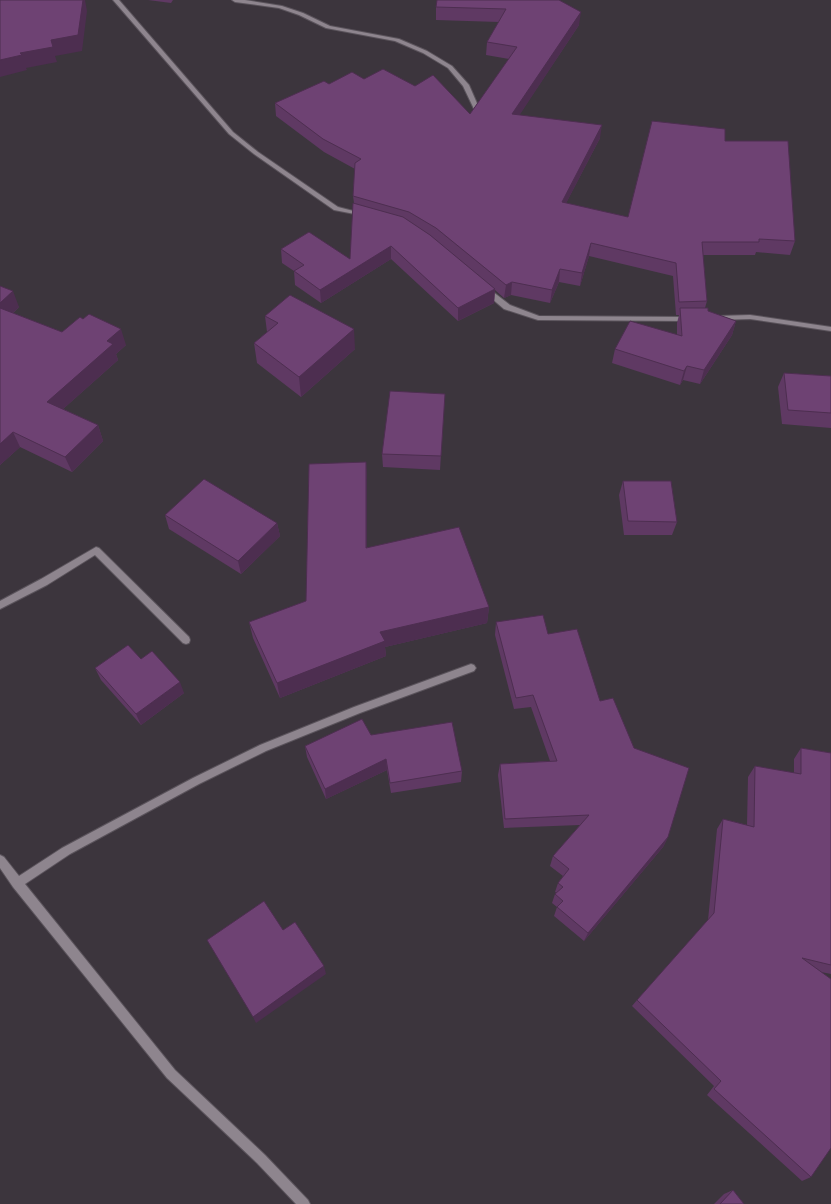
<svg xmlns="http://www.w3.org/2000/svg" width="831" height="1204" font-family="'Roboto Condensed',sans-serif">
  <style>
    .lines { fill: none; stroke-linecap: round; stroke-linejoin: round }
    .minor-casing { stroke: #5a535b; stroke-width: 2 }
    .minor { fill: #8e858e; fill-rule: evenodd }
    .wall { fill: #5f3963 }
    .shaded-wall { fill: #4d2e50 }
    .building { fill: #6e4273; stroke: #4d2e50 }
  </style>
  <rect width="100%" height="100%" fill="#3c353d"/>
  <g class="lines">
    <g class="minor-casing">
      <g id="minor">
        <path d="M113,0H119L233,132L258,152L338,207L365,214V216L334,210L254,154L229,134Z"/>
        <path d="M232,0H245L282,6L303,13L330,26L399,39L427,51L452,66L469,85L479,108L474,109L463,86L448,68L423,53L395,41L326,28L299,15L279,8L235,2Z"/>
        <path d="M484,288H488L510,305L539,316L689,317L693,319L689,321L538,320L504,309L484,292Z"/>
        <path d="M750,315L831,327V331L750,319L717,320L713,318L717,316Z"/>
        <path d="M96,547L99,548L189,637L190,640L189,643L186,644L183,643L95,555L47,585L0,609V601L41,579Z"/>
        <path d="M471,664L474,665L476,668L474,671L360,713L266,751L199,784L70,854L25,884L175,1070L265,1155L308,1200L310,1204H296L257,1163L167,1078L13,887L0,868V855L4,857L19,876L62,848L193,778L260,745L354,707Z"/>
      </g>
    </g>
    <use href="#minor" class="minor"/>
  </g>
  <g class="wall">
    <path d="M148,0H173L171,3Z"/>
    <path d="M559,0L579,25L519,115L600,138L566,203L628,217L725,141L795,241L790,255L756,252L755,255H703L707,301L705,308L708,311L736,321L732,335L700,384L683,380L680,385L612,363L615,349L677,335V323L679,315H676L673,276L589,256L580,286L559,282L550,303L511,295L504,298L495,290L494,303L458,321L391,259L321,303L295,285L294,271L282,263L281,249L350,259L354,203L353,196L355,169L324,152L276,116L275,103L329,84L364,79L415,86L470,114L509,59L486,55L487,42L499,22L436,20V7Z"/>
    <path d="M0,286L19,307L13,313L62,332L126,345L116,354L118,360L63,409L98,425L103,441L72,472L20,447L0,465Z"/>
    <path d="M265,316L355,349L301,397L257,363L254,343L267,332Z"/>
    <path d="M784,373L831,376V428L782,424L778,387Z"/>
    <path d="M444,408L440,470L383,467L382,454Z"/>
    <path d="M366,462L367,480V547L489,607L487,623L385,647L386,656L280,698L253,638L249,622L306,601Z"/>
    <path d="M623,481L677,522L672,535H624L619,495Z"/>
    <path d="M165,515L277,523L280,536L241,574L169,529Z"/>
    <path d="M496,622L548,634L600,701L668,837L663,847L584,941L554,916L557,907L552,903L555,894L557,893L555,892L558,883L563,876L550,866L553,856L580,825L504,828L498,775L500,764L550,761L531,707L514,709L495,635Z"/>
    <path d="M141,659L184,693L141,725L101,680L95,668Z"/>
    <path d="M371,735L462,771L461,782L391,793L387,770L326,799L307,757L305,746Z"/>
    <path d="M801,748L831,753V974L821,972L811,1177L802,1181L707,1095L714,1086L632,1006L637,1000L708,920L717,829L723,819L747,825L748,777L755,766L794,773V759Z"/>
    <path d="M733,1190L744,1204H714L724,1194Z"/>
  </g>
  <g class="shaded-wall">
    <path d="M83,0H85L87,11L82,51L55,56L57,62L26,68L27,70L0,77V60L20,53Z"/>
    <path d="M581,12L579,25L511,128L512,114Z"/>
    <path d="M602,125L600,138L560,215L562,202Z"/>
    <path d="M591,243L589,256L580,286L582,273Z"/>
    <path d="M391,246V259L321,303L320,290Z"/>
    <path d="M560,269L559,282L550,303L552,290Z"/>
    <path d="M512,282L511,295L504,298L506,285Z"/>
    <path d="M495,289L494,303L458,321V308Z"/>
    <path d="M13,291L19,307L3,322L0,315V303Z"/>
    <path d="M736,321L732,335L700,384L704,370Z"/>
    <path d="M121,329L126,345L116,354L118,360L53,418L47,402L107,341Z"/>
    <path d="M354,329L355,349L301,397L299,377Z"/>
    <path d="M687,366L683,380L680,385L684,371Z"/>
    <path d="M98,425L103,441L72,472L65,457Z"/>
    <path d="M13,432L20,447L0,465V444Z"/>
    <path d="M366,462L367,480V564L366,548Z"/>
    <path d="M277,523L280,536L241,574L238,561Z"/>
    <path d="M489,607L487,623L385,647L386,656L280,698L277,683L380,632Z"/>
    <path d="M180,682L184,693L141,725L136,714Z"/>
    <path d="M386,759L387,770L326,799L325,789Z"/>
    <path d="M668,837L663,847L584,941L588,933Z"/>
    <path d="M324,966L326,974L256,1023L253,1017Z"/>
  </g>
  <g class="building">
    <path d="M0,0H83L78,35L51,40L53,47L20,53L22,55L0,60Z"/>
    <path d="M437,0H559L581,12L512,114L602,125L562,202L628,217L652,121L725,129V141H788L795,241L759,239V242H702L707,301L679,302L676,263L591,243L582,273L560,269L552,290L512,282L506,285L436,228L409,212L353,196L355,163L361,159L323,139L275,103L324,81L329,84L352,72L364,79L383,69L415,86L433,75L470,114L517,47L487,42L506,9L436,7Z"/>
    <path d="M353,203L403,217L430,235L495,289L458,308L391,246L320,290L294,271L304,265L281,249L309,232L350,259Z"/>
    <path d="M0,286L13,291L0,303Z"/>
    <path d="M290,295L354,329L299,377L254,343L278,323L265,316Z"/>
    <path d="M0,308L62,332L80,317L83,319L89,314L121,329L107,341L113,344L47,402L98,425L65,457L13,432L0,444Z"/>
    <path d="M680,308H708V311L736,321L704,370L687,366L684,371L615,349L630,321L682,336Z"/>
    <path d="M784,373L831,376V413L788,410Z"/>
    <path d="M390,391L445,394L441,456L382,454Z"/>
    <path d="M366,462V548L459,527L489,607L380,632L385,641L277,683L249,622L306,601L309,464Z"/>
    <path d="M204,479L277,523L238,561L165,515Z"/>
    <path d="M623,481H671L677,522L628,521Z"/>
    <path d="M543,615L548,634L577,629L600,701L613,698L634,748L689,768L668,837L588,933L557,907L563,901L555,894L563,887L558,883L569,869L553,856L589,815L505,819L500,764L557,761L533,695L516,698L496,622Z"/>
    <path d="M128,645L141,659L152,651L180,682L136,714L95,668Z"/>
    <path d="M362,719L371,735L452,722L462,771L390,783L386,759L325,789L305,746Z"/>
    <path d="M801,748L831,753V965L802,958L831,979V1148L811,1177L714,1089L721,1081L637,1000L714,913L723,819L754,827L755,766L801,774Z"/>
    <path d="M264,901L283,930L295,922L324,966L253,1017L207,940Z"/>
    <path d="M733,1190L744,1204H720Z"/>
  </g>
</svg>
